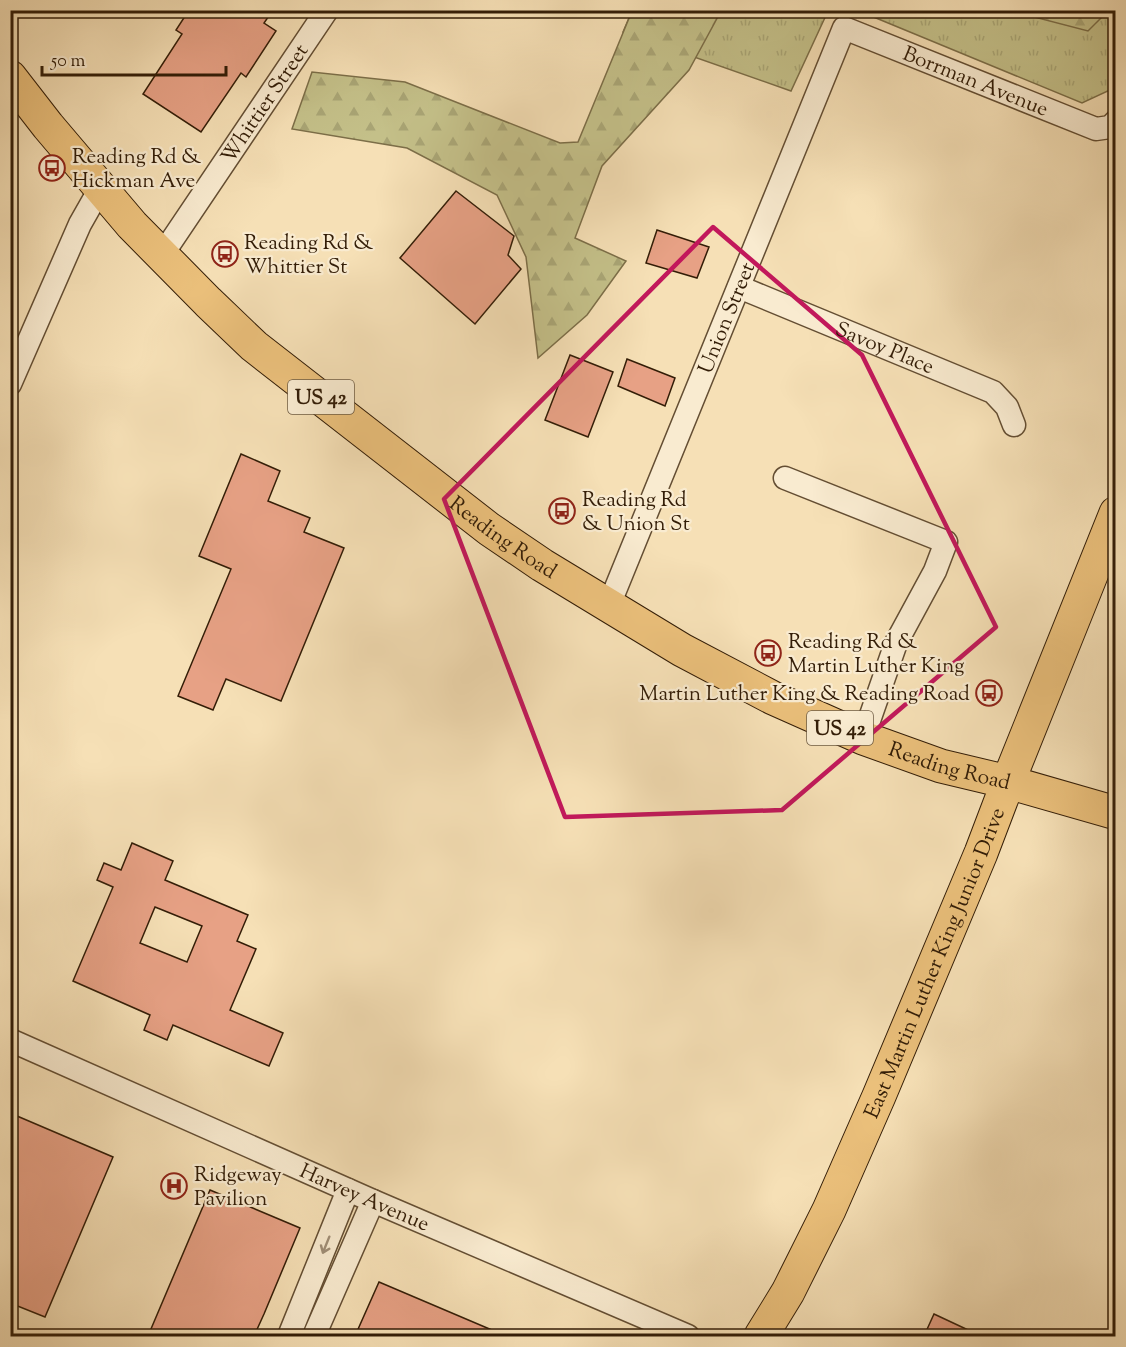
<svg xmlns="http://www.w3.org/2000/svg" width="1126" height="1347" font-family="'Sorts Mill Goudy',serif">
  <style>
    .grass { fill: url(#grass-tufts); stroke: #7c6e48; stroke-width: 1.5 }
    .forest { fill: url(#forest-firs); stroke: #7c6e48; stroke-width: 1.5 }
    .building { fill: #e7a185; stroke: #331d07; stroke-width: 1.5; fill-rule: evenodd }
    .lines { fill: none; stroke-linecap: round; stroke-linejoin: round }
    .minor-casing { stroke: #644e33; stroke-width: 25 }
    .primary-casing { stroke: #331d07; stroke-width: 35 }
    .minor { stroke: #f9ebd0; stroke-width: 22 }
    .primary { stroke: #ebc07b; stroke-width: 33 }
    .oneway { stroke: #a08e76 }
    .marked { fill: none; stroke: #c2185b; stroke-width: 4.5; stroke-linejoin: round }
    .labels { text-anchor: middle; stroke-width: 4.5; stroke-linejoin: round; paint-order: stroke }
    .shield { fill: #f9ebd0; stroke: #6e5b43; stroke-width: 1.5 }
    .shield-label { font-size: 20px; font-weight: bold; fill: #331d07 }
    .street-label { font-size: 21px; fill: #331d07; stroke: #f9ebd0 }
    .poi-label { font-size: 21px; fill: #331d07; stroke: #f9ebd0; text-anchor: start }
  </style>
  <defs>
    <pattern id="grass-tufts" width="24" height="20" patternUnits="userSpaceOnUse" patternTransform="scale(1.5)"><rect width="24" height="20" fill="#c4c089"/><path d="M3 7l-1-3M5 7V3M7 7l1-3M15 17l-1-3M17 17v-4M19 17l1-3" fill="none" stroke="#a9a575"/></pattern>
    <pattern id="forest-firs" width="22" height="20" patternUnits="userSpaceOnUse" patternTransform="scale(1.5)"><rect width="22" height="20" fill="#c4c089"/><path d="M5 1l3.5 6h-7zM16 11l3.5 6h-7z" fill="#a9a575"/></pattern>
  </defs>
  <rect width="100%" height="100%" fill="#f6e0b6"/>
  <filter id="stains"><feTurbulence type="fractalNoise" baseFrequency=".00333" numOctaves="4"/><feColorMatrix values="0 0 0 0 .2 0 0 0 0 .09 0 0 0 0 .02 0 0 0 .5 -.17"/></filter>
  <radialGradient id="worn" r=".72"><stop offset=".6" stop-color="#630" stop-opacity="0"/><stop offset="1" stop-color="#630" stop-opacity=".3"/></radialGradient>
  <g class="grass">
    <path d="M632,11H828L791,91L623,32Z"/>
    <path d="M859,11H1115V75L1110,90L1082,103Z"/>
  </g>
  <g class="forest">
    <path d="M632,11H721L689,70L602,166L575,238L626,261L587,315L538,358L526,257L497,195L407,148L292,129L312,72L405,82L560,143L578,142Z"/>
    <path d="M1011,11H1108L1088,31Z"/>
  </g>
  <g class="building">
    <path d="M189,10H273L264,23L276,31L246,77L241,73L201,132L143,94L182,34L176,30Z"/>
    <path d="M456,191L514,236L508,255L521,269L475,324L400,258Z"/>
    <path d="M657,230L709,247L697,278L646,263Z"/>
    <path d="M570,355L613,372L588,437L545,420Z"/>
    <path d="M627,359L675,378L665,406L618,386Z"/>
    <path d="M241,454L280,471L268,501L310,518L304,532L344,548L281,701L226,679L213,710L178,696L231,569L199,556Z"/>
    <path d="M132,843L173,861L165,880L248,915L237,941L256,949L230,1010L283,1033L269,1066L173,1025L167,1040L144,1030L150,1015L73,981L113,887L97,880L104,863L121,870ZM155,907L202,926L187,962L140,943Z"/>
    <path d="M10,1113L113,1157L45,1317L10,1303Z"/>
    <path d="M210,1190L300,1228L264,1314L254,1336H148Z"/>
    <path d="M379,1282L506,1336H355Z"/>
    <path d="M934,1314L981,1336H924Z"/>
  </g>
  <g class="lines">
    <g class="minor-casing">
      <g id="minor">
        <path id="s1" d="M162,255L327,10"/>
        <path id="s2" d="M739,287L993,392L1007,407L1014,425"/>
        <path d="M10,384L80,224L101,187"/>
        <path d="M785,478L946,542L935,571L896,643L863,738"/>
        <path id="s3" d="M609,605L844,28L1096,129L1110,127L1116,121"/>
        <path id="s4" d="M10,1040L373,1201L688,1336"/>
        <path d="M289,1336L348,1190"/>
        <path d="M314,1336L373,1201"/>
      </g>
    </g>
    <g class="primary-casing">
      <g id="primary">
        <path id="s5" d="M10,77L48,126L132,225L208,302L254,346L489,529L542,565L682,650L773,698L863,738L941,766L1008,782L1116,813"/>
        <path id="s6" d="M761,1336L788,1292L829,1210L879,1096L981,853L1008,782L1116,513"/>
      </g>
    </g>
    <use href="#minor" class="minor"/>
    <use href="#primary" class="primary"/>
  </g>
  <defs><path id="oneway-shaft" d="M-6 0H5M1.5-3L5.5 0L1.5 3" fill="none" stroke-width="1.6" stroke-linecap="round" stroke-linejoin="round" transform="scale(1.5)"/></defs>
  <use class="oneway" href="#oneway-shaft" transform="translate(326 1245) rotate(112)"/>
  <path class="marked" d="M713,227L862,355L996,627L782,810L565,817L444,499Z"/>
  <defs>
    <g id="bus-ring" transform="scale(1.35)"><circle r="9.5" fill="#f9ebd0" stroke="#8f2418" stroke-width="1.5"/><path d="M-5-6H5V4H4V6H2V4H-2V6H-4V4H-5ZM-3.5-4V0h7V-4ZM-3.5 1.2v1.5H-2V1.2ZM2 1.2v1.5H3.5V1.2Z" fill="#8f2418"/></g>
    <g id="hospital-ring" transform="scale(1.35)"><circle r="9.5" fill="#f9ebd0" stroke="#8f2418" stroke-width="1.5"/><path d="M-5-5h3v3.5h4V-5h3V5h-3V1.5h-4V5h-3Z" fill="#8f2418"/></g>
  </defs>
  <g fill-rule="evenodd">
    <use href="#bus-ring" x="52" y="168"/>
    <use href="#bus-ring" x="225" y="254"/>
    <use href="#bus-ring" x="562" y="511"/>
    <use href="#bus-ring" x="768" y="653"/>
    <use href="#bus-ring" x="989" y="693"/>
    <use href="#hospital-ring" x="174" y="1186"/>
  </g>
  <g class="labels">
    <g class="shield">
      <rect x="288" y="380" width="66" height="34" rx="4.5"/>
      <rect x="807" y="711" width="66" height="34" rx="4.5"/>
    </g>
    <g class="shield-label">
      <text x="321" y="404">US 42</text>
      <text x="840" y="735">US 42</text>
    </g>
    <g class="street-label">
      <text dy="7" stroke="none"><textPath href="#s3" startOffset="765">Borrman Avenue</textPath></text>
      <text dy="7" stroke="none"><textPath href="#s1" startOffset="183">Whittier Street</textPath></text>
      <text dy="7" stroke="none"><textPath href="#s3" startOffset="310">Union Street</textPath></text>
      <text dy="7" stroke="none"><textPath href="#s2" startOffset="158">Savoy Place</textPath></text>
      <text dy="7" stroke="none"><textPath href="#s5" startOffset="678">Reading Road</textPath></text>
      <text dy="7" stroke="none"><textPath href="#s5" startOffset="1182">Reading Road</textPath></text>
      <text dy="7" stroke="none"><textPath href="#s6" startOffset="412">East Martin Luther King Junior Drive</textPath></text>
      <text dy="7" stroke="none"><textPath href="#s4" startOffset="388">Harvey Avenue</textPath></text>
    </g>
    <g class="poi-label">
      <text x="72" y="163">Reading Rd &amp;<tspan x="72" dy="24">Hickman Ave</tspan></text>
      <text x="244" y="249">Reading Rd &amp;<tspan x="244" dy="24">Whittier St</tspan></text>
      <text x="582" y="506">Reading Rd<tspan x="582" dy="24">&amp; Union St</tspan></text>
      <text x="788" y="648">Reading Rd &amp;<tspan x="788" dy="24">Martin Luther King</tspan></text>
      <text x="970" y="700" text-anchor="end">Martin Luther King &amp; Reading Road</text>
      <text x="194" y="1181">Ridgeway<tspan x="194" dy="24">Pavilion</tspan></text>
    </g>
  </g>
  <rect width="1126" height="1347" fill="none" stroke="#f6e0b6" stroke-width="36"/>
  <rect x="12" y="12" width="1102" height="1323" fill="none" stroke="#331d07" stroke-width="3"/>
  <rect x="18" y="18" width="1090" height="1311" fill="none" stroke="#331d07" stroke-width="1.5"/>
  <path d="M42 66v9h184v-9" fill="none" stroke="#331d07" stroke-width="3"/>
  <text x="51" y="66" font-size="18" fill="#331d07" stroke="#f9ebd0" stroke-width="4.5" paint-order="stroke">50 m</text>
  <rect width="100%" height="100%" filter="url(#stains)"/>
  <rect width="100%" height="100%" fill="url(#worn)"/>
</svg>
